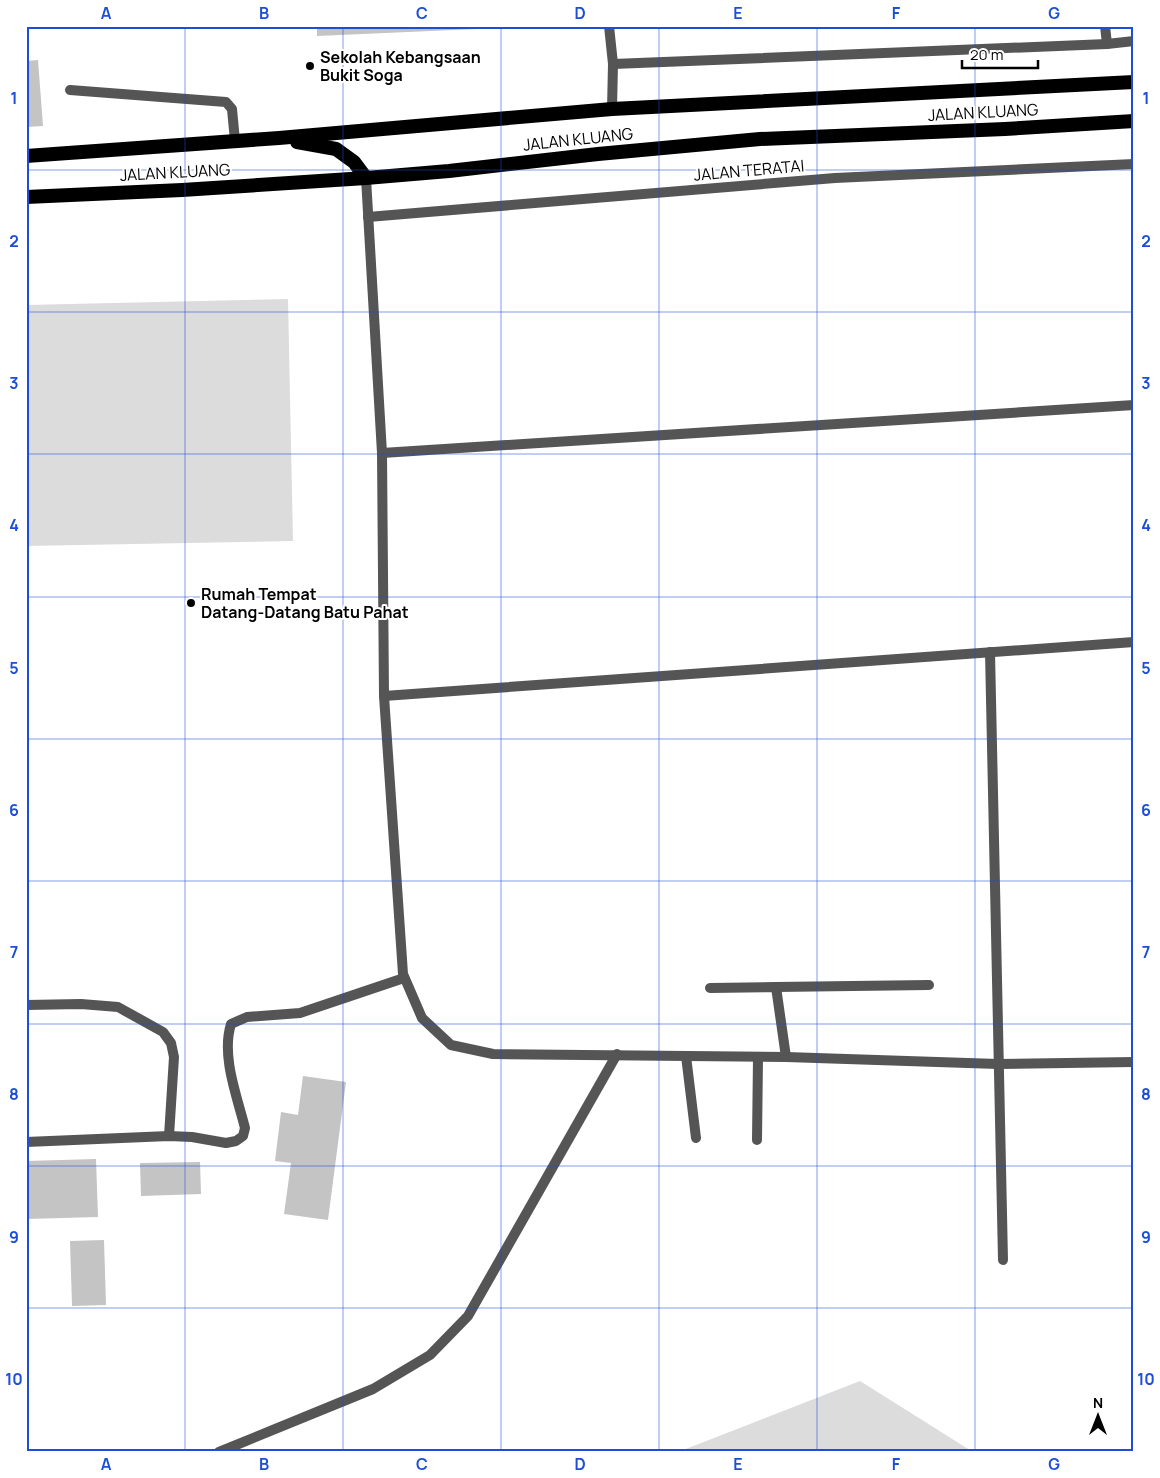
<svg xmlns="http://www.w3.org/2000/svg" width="1160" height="1478" font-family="Manrope,sans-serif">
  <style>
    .green { fill: #dcdcdc }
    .building { fill: #c4c4c4 }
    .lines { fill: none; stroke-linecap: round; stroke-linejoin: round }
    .service { stroke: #555; stroke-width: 10 }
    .minor { stroke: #555; stroke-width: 10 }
    .trunk { stroke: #000; stroke-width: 14 }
    .grid { fill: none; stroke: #1d4ed8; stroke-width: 1; stroke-opacity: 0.55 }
    .poi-dot { fill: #000; stroke: #fff; stroke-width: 2 }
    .labels { text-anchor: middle; stroke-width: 4; stroke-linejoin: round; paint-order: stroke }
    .poi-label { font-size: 16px; font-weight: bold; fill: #000; stroke: #fff; text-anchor: start }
    .street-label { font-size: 16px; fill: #000; stroke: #fff }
    .neatline { fill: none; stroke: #1d4ed8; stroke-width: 2 }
    .grid-label { font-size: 16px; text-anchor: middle; font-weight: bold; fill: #1d4ed8 }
  </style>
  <rect width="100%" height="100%" fill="#fff"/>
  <g class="green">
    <path d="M288,299L293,541L26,546V305Z"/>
    <path d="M860,1381L973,1452H678Z"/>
  </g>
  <g class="building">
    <path d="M317,26H499V28L317,36Z"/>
    <path d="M38,60L43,126L26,127V61Z"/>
    <path d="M303,1076L346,1082L328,1220L284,1214L291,1163L275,1161L281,1112L298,1115Z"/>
    <path d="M96,1159L98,1217L26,1219V1161Z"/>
    <path d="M200,1162L201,1194L141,1196L140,1163Z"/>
    <path d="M104,1240L106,1305L72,1306L70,1241Z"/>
  </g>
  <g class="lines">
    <g class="service">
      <path d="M1105,26L1107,44"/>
      <path d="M613,64L1107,44L1134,41"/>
      <path d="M70,90L226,102L232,109L235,141"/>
      <path d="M990,652L1003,1260"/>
      <path d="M776,987L929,985"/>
      <path d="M710,988L776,987L786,1057"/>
      <path d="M26,1005L81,1004L118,1007L163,1032L171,1043L174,1057L169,1136"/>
      <path d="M686,1056L696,1138"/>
      <path d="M757,1140L758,1058"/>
      <path d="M26,1142L169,1136L192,1137L226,1143L236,1141L243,1136L245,1128C237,1096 221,1056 231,1024L247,1017L300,1013L404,978"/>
    </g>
    <g class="minor">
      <path d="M609,26L613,64L612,109"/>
      <path d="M366,178L382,453L384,696L403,974L422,1018L451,1045L493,1054L786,1057L998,1064L1134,1062"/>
      <path d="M368,217L835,178L1134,164"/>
      <path d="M382,453L1134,405"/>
      <path d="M384,696L1134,642"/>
      <path d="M219,1452L373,1389L430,1355L468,1316L617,1054"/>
    </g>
    <g class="trunk">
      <path d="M297,142L336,149L354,162L366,178"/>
      <path d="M26,156L279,138L612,109L1134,82"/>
      <path d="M26,197L182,190L366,178L449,171L598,154L760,139L1005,129L1134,121"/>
    </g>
  </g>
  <path class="grid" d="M185,26V1452M343,26V1452M501,26V1452M659,26V1452M817,26V1452M975,26V1452M26,170H1134M26,312H1134M26,454H1134M26,597H1134M26,739H1134M26,881H1134M26,1024H1134M26,1166H1134M26,1308H1134"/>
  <g class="poi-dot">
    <circle cx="310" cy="66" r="5"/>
    <circle cx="191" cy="603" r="5"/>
  </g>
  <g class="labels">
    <g class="poi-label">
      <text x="320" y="63">Sekolah Kebangsaan<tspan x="320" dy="18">Bukit Soga</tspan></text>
      <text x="201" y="600">Rumah Tempat<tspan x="201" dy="18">Datang-Datang Batu Pahat</tspan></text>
    </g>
    <g class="street-label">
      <text transform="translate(983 112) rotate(-3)" y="6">JALAN KLUANG</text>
      <text transform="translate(578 139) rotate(-6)" y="6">JALAN KLUANG</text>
      <text transform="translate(749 170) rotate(-5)" y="6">JALAN TERATAI</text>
      <text transform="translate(175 172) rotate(-3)" y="6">JALAN KLUANG</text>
    </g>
  </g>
  <rect width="1160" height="1478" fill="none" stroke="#ffffff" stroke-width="55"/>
  <g transform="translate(1098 1416)" stroke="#ffffff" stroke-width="4" paint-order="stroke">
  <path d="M0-4L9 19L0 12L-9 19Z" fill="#000000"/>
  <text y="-8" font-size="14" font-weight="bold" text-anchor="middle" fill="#000000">N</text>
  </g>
  <path d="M962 60v8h76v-8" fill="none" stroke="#000000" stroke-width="2.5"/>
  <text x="970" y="60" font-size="15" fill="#000000" stroke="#ffffff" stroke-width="4" paint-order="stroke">20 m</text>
  <rect x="28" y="28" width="1104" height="1422" class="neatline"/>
  <g class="grid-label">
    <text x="106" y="19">A</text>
    <text x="264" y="19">B</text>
    <text x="422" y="19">C</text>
    <text x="580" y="19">D</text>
    <text x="738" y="19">E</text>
    <text x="896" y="19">F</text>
    <text x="1054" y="19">G</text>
    <text x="14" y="104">1</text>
    <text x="1146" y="104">1</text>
    <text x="14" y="247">2</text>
    <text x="1146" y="247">2</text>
    <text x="14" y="389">3</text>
    <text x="1146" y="389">3</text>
    <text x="14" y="531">4</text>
    <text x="1146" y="531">4</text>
    <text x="14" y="674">5</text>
    <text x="1146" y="674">5</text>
    <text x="14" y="816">6</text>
    <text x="1146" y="816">6</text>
    <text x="14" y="958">7</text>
    <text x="1146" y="958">7</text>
    <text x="14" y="1100">8</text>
    <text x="1146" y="1100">8</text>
    <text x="14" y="1243">9</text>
    <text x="1146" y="1243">9</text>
    <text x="14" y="1385">10</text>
    <text x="1146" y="1385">10</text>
    <text x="106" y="1470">A</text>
    <text x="264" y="1470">B</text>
    <text x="422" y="1470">C</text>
    <text x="580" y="1470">D</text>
    <text x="738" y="1470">E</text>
    <text x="896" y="1470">F</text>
    <text x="1054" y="1470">G</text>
  </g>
</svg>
